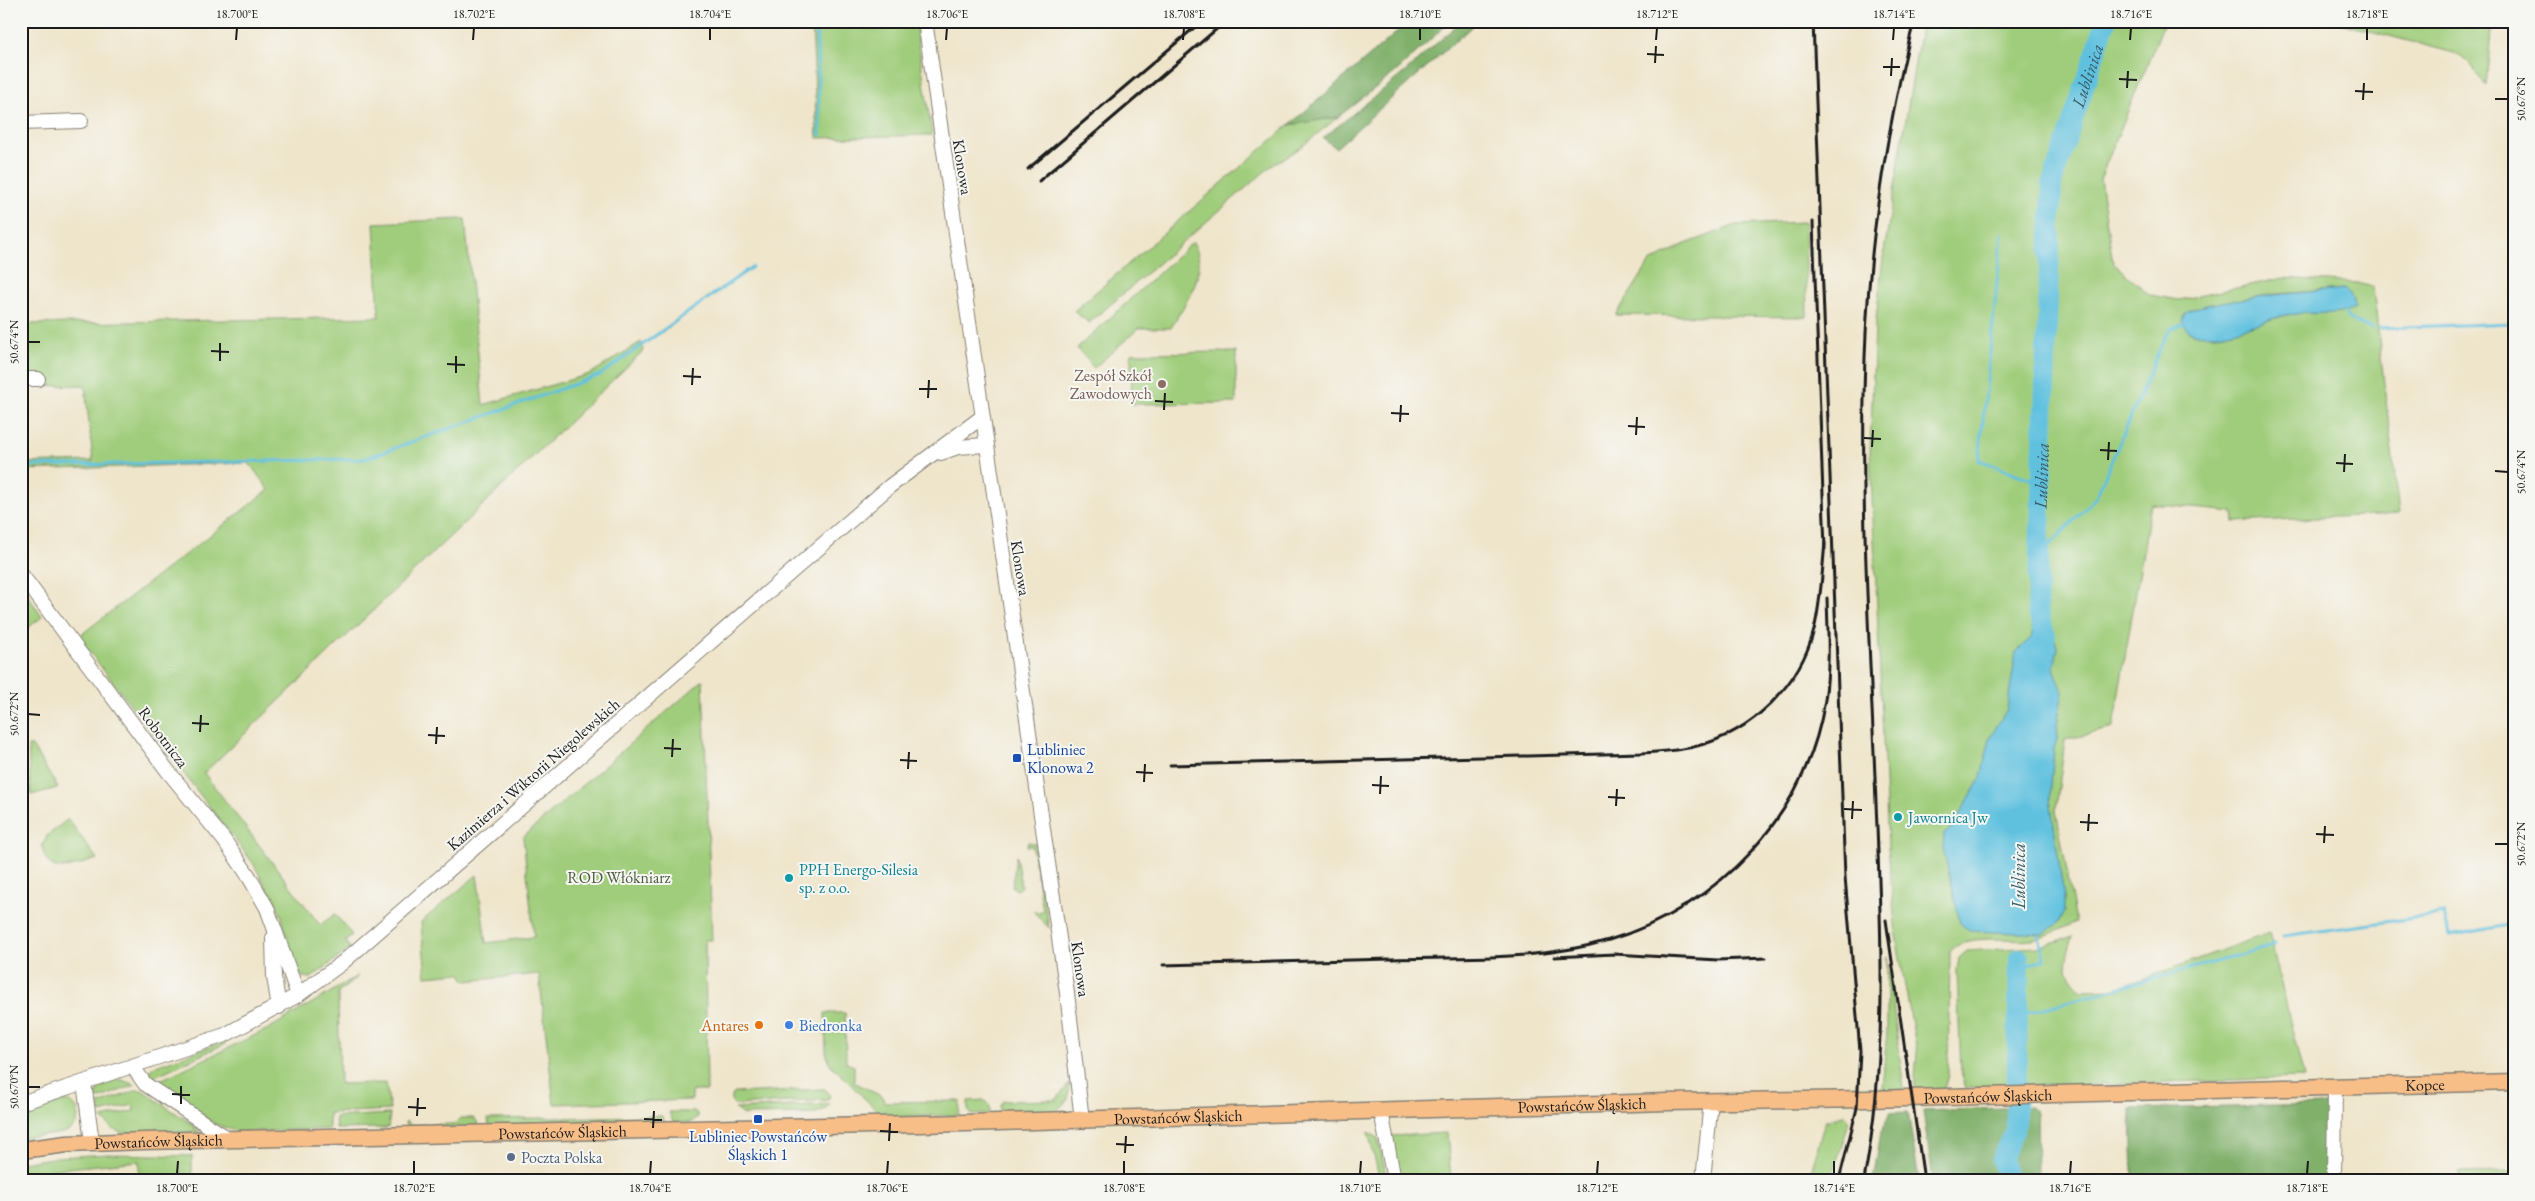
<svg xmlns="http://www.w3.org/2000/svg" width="2535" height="1201" font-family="'EB Garamond',serif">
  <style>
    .green { fill: #a0cd7b; stroke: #5e744c; fill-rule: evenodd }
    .forest { fill: #80b06b; stroke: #4e6644 }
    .water { fill: #60c1df; stroke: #3e6e7e }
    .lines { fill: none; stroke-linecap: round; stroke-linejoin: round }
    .stream { stroke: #60c1df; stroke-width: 3 }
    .river { stroke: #60c1df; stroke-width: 20 }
    .minor-casing { stroke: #868074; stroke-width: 16 }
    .major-casing { stroke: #868074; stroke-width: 19 }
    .minor { stroke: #fff; stroke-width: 14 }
    .major { stroke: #f7be88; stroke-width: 16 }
    .rail { stroke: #1c1c1c; stroke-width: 3 }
    .ticks { fill: none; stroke: #1c1c1c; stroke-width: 2 }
    .education-dot { fill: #8d6e63; stroke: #f6f6f2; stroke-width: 2 }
    .transit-dot { fill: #1a4fb4; stroke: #f6f6f2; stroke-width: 2 }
    .culture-dot { fill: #0f9aa8; stroke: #f6f6f2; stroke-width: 2 }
    .food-dot { fill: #e8710a; stroke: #f6f6f2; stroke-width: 2 }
    .shop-dot { fill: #3f7fe0; stroke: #f6f6f2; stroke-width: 2 }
    .service-dot { fill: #5c6f8a; stroke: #f6f6f2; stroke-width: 2 }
    .labels { text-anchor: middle; stroke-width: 4; stroke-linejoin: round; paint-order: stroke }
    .street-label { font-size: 16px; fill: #1c1c1c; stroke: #f6f6f2 }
    .education-label { font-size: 16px; fill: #785e54; stroke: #f6f6f2; text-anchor: end }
    .transit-label { font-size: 16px; fill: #164399; stroke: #f6f6f2; text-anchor: start }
    .culture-label { font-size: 16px; fill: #0d838f; stroke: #f6f6f2; text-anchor: start }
    .park-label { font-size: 16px; fill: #4a5a3d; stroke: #f6f6f2 }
    .food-label { font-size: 16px; fill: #c56008; stroke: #f6f6f2; text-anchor: end }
    .shop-label { font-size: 16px; fill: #366cbe; stroke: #f6f6f2; text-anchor: start }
    .service-label { font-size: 16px; fill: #4e5e75; stroke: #f6f6f2; text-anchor: start }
    .water-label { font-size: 18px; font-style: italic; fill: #375e6a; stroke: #f6f6f2 }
    .neatline { fill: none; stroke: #1c1c1c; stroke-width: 2 }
    .ticks-label { font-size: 12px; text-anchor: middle; fill: #1c1c1c }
  </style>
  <rect width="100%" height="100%" fill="#f6f6f2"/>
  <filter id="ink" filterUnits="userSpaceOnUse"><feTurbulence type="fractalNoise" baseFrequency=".02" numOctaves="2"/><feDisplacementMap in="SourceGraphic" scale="10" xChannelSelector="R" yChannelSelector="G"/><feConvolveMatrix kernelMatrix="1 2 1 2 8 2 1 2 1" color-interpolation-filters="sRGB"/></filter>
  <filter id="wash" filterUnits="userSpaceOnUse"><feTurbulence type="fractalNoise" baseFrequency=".0096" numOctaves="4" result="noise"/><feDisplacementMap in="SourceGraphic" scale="20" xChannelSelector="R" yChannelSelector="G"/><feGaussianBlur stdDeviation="1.12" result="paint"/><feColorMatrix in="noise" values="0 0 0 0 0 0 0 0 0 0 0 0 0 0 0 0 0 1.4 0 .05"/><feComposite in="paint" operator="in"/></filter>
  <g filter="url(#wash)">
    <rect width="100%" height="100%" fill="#efe5cb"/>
    <g class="green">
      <path d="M812,21H915L932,135L817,138Z"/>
      <path d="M1922,21H2165L2100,179L2113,263L2150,295L2179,300L2284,278L2357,283L2373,287L2399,514L2234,522L2233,512L2151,504L2113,728L2065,740L2056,810L2076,922C2062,929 2048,936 2032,939C2008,942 1965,932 1950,952L1948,1075L1944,1089L1914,1090L1917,1052L1896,936L1888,847L1870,453L1875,327L1883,258ZM2345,289L2344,312L2318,311L2286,315L2212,336L2203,306L2275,294Z"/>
      <path d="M2492,21L2486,86L2466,60L2454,53L2336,22Z"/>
      <path d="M1338,117L1300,148L1270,167L1089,323L1074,311L1289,125Z"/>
      <path d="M465,219L483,405L590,374L641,342L643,351L204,773L320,925L335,914L352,935L345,942L351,948L311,978L303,977L295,967L281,914L253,863L78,637L269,490L249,463L21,470V463L93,461L85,385L41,386L28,374L27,324L379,317L374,223Z"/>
      <path d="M1805,222L1807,317L1616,315L1650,262L1683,245L1736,225Z"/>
      <path d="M1193,242C1210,273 1186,300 1171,328H1139L1094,368L1077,348Z"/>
      <path d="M1236,352V403L1132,404L1131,353Z"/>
      <path d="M21,585L42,617L21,633Z"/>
      <path d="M703,680L712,940H705L707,1091H692V1100L554,1104L539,974L466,981L460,973L426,976L421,922L477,875L486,943L534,937L523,837Z"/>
      <path d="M28,746H32L58,788L31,795Z"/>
      <path d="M68,819L97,859C74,866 47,880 42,846L47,836Z"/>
      <path d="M1028,842L1034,843L1036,847L1049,928L1034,912L1043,911L1032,846H1027Z"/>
      <path d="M1016,856L1021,886L1017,890L1012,887Z"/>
      <path d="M2269,933L2304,1078L1966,1088L1961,1073L1957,970L1959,958L1967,951L2038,947L2073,936C2065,963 2061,969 2082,990L2115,989Z"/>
      <path d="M1887,956L1904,1090H1882L1887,1032Z"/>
      <path d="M358,976L338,993L340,1084L386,1083L390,1110L329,1113V1129L238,1132L215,1124L154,1083L268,1029Z"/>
      <path d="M825,1013H845L846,1063L854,1066V1082L883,1097L884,1102L960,1101L959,1115L887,1117L879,1113L830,1064L826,1052Z"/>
      <path d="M225,1041V1044L151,1078L150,1070L153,1067Z"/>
      <path d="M111,1079L122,1080L135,1085L95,1100L99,1087Z"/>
      <path d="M1069,1084L1068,1100L1055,1112L1002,1113L1000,1111V1105L1003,1101L1056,1100Z"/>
      <path d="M825,1089L830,1095L828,1100L734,1105L731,1101V1096L735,1093Z"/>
      <path d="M137,1090H142L196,1127L195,1129L200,1132L122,1133L112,1129L102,1118L134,1111L133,1105L100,1113L99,1104Z"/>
      <path d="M984,1100L990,1106V1114L972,1115L968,1110V1101Z"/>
      <path d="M66,1101C81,1103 82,1125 68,1131C55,1136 36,1135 21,1138V1114Z"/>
      <path d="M830,1104L825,1109L814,1114L743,1115L735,1109Z"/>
      <path d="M669,1112H696L698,1117L690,1123L673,1122Z"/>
      <path d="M390,1114L388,1128L336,1129L335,1117Z"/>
      <path d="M1845,1115L1849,1122L1831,1180H1809L1825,1121Z"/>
      <path d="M662,1116L665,1123L489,1127L488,1119Z"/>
      <path d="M461,1118H473L477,1121L478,1126L423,1129L406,1127L405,1122L408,1121L409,1125L455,1124Z"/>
      <path d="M1368,1132L1378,1138L1387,1180H1380Z"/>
      <path d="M1447,1133L1451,1179L1398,1180L1390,1136Z"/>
      <path d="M109,1154L192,1156V1180H139V1161L58,1169L21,1180V1163L58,1157Z"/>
      <path d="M2514,1172V1180H2459L2458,1173Z"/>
    </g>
    <g class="forest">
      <path d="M1410,21H1450L1397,71L1338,117L1289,125Z"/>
      <path d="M1461,21H1478L1336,148L1323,138L1405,72Z"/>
      <path d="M2331,1105L2329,1180H2133L2131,1109Z"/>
      <path d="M2030,1107L2037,1112L2038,1180H1933L1923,1111Z"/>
      <path d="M1908,1112L1919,1180H1873L1881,1132L1890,1113Z"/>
    </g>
    <g class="water">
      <path d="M2345,289L2350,293L2355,308C2334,317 2310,311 2287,315C2264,319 2203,348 2186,328C2182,323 2181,319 2185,314C2195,299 2322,291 2345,289Z"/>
      <path d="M2037,612L2041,614L2044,624L2052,632L2058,649L2054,668L2063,692L2057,724L2058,737L2054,749L2050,798L2064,897V912L2057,924L2043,934L1969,931L1960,923L1943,848L1944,834L1952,828L1981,777L1990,738L2007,709L2016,652L2031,638L2033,633L2031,617Z"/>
    </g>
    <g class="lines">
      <g class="stream">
        <path d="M816,21L820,135"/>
        <path d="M2002,234L1979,460L2041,483"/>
        <path d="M2344,312C2351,323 2361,326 2373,328"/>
        <path d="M2379,328L2514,323"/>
        <path d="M21,466L364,459L600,375L752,267"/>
        <path d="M2039,557L2096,497L2165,337L2172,328L2183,324"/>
        <path d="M2283,936L2444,914L2449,936L2514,924"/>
        <path d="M2019,969L2044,959L2039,935"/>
        <path d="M2019,1015L2270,947L2274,944"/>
      </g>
      <g class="river">
        <path id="s1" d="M2046,636L2037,612L2052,183L2106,21"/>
        <path d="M2008,1180L2001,1159L2014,1131L2016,1115L2019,958"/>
      </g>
    </g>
  </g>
  <g filter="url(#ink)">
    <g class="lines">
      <g class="minor-casing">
        <g id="minor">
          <path d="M925,21L1067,993L1082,1120"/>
          <path d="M21,123L81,121"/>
          <path d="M21,379H38"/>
          <path d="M941,453L958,447L985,445"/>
          <path d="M21,574L167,770L224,840L248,875L267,908L298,995"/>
          <path d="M273,938L274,977L279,1007"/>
          <path d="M133,1067L145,1084L230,1140"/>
          <path d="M84,1083L92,1142"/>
          <path d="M21,1103L225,1035L298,995L342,963L890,486L982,417"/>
          <path d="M1381,1111L1394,1180"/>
          <path d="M1703,1180L1711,1101"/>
          <path d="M2334,1180L2335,1087"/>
        </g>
      </g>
      <g class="major-casing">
        <g id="major">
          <path id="s2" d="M21,1150L67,1144L143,1141L965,1123L1667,1102L1869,1099L2514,1082"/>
        </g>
      </g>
      <use href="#minor" class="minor"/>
      <use href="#major" class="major"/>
      <g class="rail">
        <path d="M1813,21L1845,877L1860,1051L1857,1108L1839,1180"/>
        <path d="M1028,169L1202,21"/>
        <path d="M1039,181L1226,21"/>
        <path d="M1813,222L1825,549"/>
        <path d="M1170,765L1641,753C1660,752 1679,751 1697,746C1752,732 1800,685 1814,630C1821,602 1822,572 1825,543"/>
        <path d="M1886,920L1924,1180"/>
        <path d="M1554,957L1614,954L1718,960L1766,958"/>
        <path d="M1163,965C1239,963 1315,961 1391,959C1463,957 1539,961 1609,940C1719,907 1807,815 1825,700C1830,666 1828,632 1827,598"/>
        <path d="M1864,1180C1890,1047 1880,912 1875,777C1869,630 1859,481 1866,333C1871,228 1888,123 1914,21"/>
      </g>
    </g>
  </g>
  <path class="ticks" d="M236,40L237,28M473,40L474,28M710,40V28M946,40L947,28M1183,40L1184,28M1420,40V28M1656,40L1657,28M1893,40L1894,28M2130,40L2131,28M2367,40V28M1647,54L1664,55M1655,63L1656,46M1883,67H1900M1891,76L1892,58M2119,79L2137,80M2127,88L2128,71M2355,91L2373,92M2495,99H2508M2363,100L2364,83M28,342H40M211,351L229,352M220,361V343M447,364L465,365M456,373V356M683,376L701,377M692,385L693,368M919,389H937M928,398L929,380M1155,401L1173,402M1164,410L1165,393M1391,413L1409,414M1400,422L1401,405M1628,426L1645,427M1636,435L1637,417M1864,438L1881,439M1872,447L1873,430M2100,450L2117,451M2108,460L2109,442M2336,463L2353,464M2495,471L2508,472M2344,472L2345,454M28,714L40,715M192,723L209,724M200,732L201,715M428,735L445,736M436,744L437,727M664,748L681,749M672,757L673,739M900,760L917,761M908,769L909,752M1136,772L1153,773M1144,782L1145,764M1372,785L1389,786M1380,794L1381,776M1608,797L1625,798M1616,806L1617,789M1844,809L1862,810M1852,819L1853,801M2080,822L2098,823M2088,831L2089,814M2316,834L2334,835M2324,843L2325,826M2495,844H2508M28,1087H40M172,1094L190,1095M181,1104V1086M408,1107L426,1108M417,1116L418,1098M644,1119L662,1120M653,1128L654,1111M880,1131L898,1132M889,1141L890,1123M1116,1144L1134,1145M1125,1153L1126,1136M177,1174L178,1161M414,1174V1161M650,1174L651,1161M887,1174L888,1161M1124,1174V1161M1360,1174L1361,1161M1597,1174L1598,1161M1834,1174V1161M2070,1174L2071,1161M2307,1174L2308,1161"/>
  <circle class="education-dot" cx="1162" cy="384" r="5"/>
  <g class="transit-dot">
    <rect x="1012" y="753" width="10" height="10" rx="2.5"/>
    <rect x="753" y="1114" width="10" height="10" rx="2.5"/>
  </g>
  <g class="culture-dot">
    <circle cx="1898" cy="817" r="5"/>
    <circle cx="789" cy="878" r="5"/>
  </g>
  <circle class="food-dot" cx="759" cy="1025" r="5"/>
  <circle class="shop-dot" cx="789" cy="1025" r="5"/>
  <circle class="service-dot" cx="511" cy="1157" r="5"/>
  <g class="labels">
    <g class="street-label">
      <text transform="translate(963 167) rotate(81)" y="6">Klonowa</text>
      <text transform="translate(1021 568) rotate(81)" y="6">Klonowa</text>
      <text transform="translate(164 737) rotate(53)" y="6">Robotnicza</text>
      <text transform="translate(533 774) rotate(-41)" y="6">Kazimierza i Wiktorii Niegolewskich</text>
      <text transform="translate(1081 969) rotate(82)" y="6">Klonowa</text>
      <text dy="6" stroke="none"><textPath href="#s2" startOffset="2405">Kopce</textPath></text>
      <text dy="6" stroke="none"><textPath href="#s2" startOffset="1968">Powstańców Śląskich</textPath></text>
      <text dy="6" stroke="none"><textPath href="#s2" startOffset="1562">Powstańców Śląskich</textPath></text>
      <text dy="6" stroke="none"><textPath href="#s2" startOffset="1158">Powstańców Śląskich</textPath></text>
      <text dy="6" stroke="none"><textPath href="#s2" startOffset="542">Powstańców Śląskich</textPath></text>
      <text dy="6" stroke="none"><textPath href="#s2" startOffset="138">Powstańców Śląskich</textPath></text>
    </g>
    <g class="education-label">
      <text x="1152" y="381">Zespół Szkół<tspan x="1152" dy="18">Zawodowych</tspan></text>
    </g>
    <g class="transit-label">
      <text x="1027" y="755">Lubliniec<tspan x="1027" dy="18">Klonowa 2</tspan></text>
      <text x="758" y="1142" text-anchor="middle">Lubliniec Powstańców<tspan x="758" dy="18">Śląskich 1</tspan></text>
    </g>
    <g class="culture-label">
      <text x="1908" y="823">Jawornica Jw</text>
      <text x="799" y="875">PPH Energo-Silesia<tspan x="799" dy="18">sp. z o.o.</tspan></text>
    </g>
    <g class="park-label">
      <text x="619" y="883">ROD Włókniarz</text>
    </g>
    <g class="food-label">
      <text x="749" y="1031">Antares</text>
    </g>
    <g class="shop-label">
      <text x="799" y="1031">Biedronka</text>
    </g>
    <g class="service-label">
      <text x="521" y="1163">Poczta Polska</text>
    </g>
    <g class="water-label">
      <text dy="6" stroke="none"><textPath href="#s1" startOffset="568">Lublinica</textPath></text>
      <text dy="6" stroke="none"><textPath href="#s1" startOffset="162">Lublinica</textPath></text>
      <text transform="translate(2019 876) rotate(-90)" y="6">Lublinica</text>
    </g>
  </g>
  <rect width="2535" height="1201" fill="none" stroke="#f6f6f2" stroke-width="55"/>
  <rect x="28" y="28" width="2480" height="1146" class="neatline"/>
  <g class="ticks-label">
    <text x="237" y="18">18.700°E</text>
    <text x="474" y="18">18.702°E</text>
    <text x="710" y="18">18.704°E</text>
    <text x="947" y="18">18.706°E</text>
    <text x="1184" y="18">18.708°E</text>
    <text x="1420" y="18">18.710°E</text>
    <text x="1657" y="18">18.712°E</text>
    <text x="1894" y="18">18.714°E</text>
    <text x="2131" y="18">18.716°E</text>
    <text x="2367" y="18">18.718°E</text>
    <text transform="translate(2521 99) rotate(-90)" y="4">50.676°N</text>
    <text transform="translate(14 342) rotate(-90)" y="4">50.674°N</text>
    <text transform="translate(2521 472) rotate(-90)" y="4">50.674°N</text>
    <text transform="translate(14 714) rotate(-90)" y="4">50.672°N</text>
    <text transform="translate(2521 844) rotate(-90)" y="4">50.672°N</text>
    <text transform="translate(14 1087) rotate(-90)" y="4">50.670°N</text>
    <text x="177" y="1192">18.700°E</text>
    <text x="414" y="1192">18.702°E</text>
    <text x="650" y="1192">18.704°E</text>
    <text x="887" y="1192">18.706°E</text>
    <text x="1124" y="1192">18.708°E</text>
    <text x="1360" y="1192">18.710°E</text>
    <text x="1597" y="1192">18.712°E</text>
    <text x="1834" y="1192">18.714°E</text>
    <text x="2070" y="1192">18.716°E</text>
    <text x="2307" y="1192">18.718°E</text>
  </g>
</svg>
